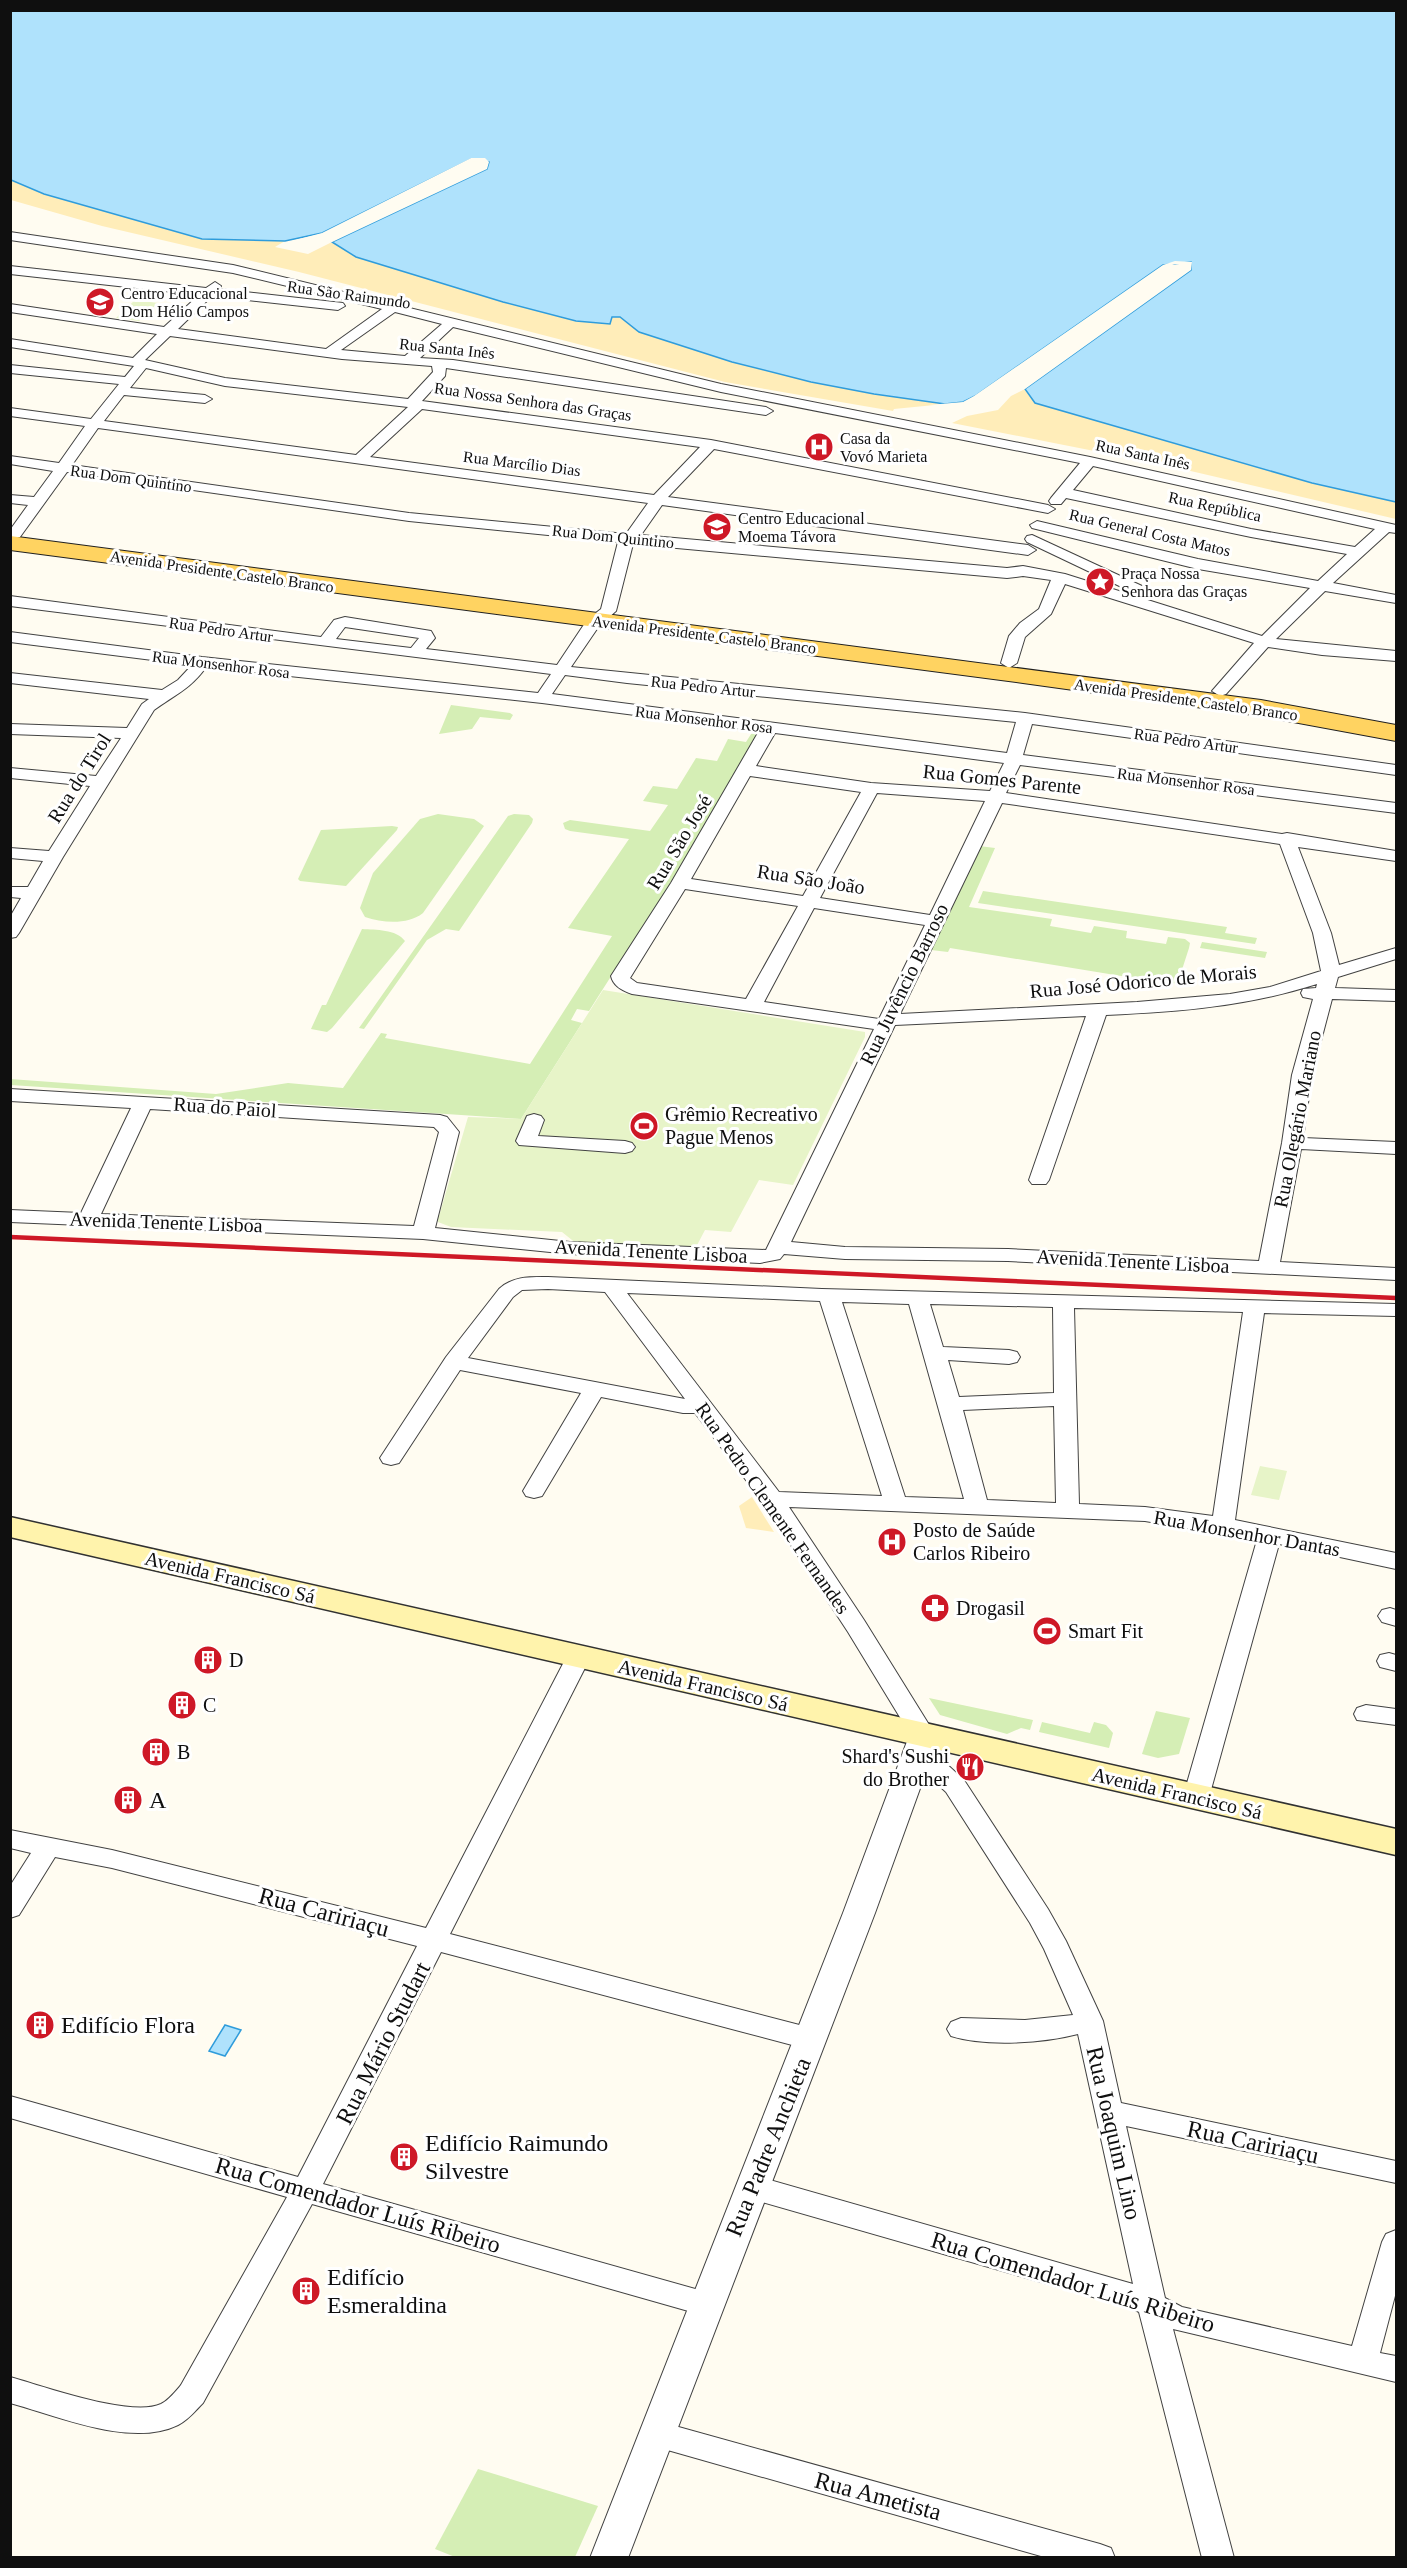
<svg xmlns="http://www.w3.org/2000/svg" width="1407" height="2568" font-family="'Times New Roman',serif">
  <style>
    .green { fill: #d5eeb5 }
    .sand { fill: #ffedb9 }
    .pitch { fill: #e7f4c8 }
    .water { fill: #afe2fc; stroke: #2f9cdb; stroke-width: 1.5 }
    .pier { fill: #fffcf1 }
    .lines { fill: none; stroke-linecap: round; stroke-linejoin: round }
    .minor-casing { stroke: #424242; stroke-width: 2 }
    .tertiary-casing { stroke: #424242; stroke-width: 2 }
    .secondary-casing { stroke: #313131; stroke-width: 3 }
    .primary-casing { stroke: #202020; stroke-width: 2 }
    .minor { fill: #fff; fill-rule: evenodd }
    .tertiary { fill: #fff; fill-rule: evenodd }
    .secondary { fill: #fff3ac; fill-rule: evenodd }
    .primary { fill: #ffd361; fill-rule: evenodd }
    .rail { stroke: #ce1826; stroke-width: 4.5 }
    .labels { text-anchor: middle; stroke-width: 6; stroke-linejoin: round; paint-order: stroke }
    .far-poi-label { font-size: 16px; fill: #0f0f0f; stroke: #fff; text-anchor: start }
    .far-street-label { font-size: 16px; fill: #0f0f0f; stroke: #fff }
    .street-label { font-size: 20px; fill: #0f0f0f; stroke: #fff }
    .poi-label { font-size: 20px; fill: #0f0f0f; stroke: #fff; text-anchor: start }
    .near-poi-label { font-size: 24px; fill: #0f0f0f; stroke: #fff; text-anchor: start }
    .near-street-label { font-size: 24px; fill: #0f0f0f; stroke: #fff }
  </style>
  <rect width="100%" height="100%" fill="#fffcf1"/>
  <g class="green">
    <path d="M451,705L510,713L513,715L510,720L480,717L472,729L439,734Z"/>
    <path d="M753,731L760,732L763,737L589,1011L577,1009L571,1020L582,1023L521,1119L11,1085L10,1079L216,1094L288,1083L343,1088L381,1033L387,1034L385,1038L530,1064L612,936L568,928L629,839L570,831L565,829L563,823L570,820L650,831L668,805L643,801L653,786L677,789L696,758L717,761L728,739L746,742Z"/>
    <path d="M438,814L474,819L484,826L423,913C408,925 383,923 365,917L360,908L373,873L420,819Z"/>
    <path d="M514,814L529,815L533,819L532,823L459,931L446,929L427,940L364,1029L359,1028L508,816Z"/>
    <path d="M392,826L398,827L397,830L346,886L300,881L298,879L321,830Z"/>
    <path d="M979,846L995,848L969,907L1052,919L1050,926L1091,933L1094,926L1127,931L1126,938L1166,944L1168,937L1185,939L1190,943L1189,948L1179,979L1176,983L1170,984L950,948L948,952L931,950Z"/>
    <path d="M983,891L1227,927L1225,933L1257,938L1255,944L978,903Z"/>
    <path d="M362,929C376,930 396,929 405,941L332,1028L327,1032L311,1029L322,1005H326Z"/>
    <path d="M1202,942L1267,952L1265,958L1200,948Z"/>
    <path d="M929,1698L1033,1720L1030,1730L1021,1728L1007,1734L940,1715Z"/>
    <path d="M1156,1711L1190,1718L1179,1754L1158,1758L1142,1754Z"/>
    <path d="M1042,1722L1090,1733L1094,1722L1106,1725L1113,1733L1109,1748L1039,1732Z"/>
    <path d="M478,2469L598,2506L575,2557H455L435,2549Z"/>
  </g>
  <g class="sand">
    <path d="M10,180L44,194L202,239L285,241L275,247L308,254L332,242L356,257L503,302L576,321L620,317L639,332L874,394L945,404L894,409L893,411L725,382L299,272L102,226L11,200Z"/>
    <path d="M1025,389L1036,403L1312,483L1396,502V519L1165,465L952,423L967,416L998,410L1011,396Z"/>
    <path d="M752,1497L774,1532L746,1528L739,1506Z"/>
  </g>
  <g class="pitch">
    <path d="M135,300L158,303L139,321L116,318Z"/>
    <path d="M603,990L865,1032V1037L793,1185L759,1180L731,1232L705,1230L695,1249L577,1244L562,1232L451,1227L438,1222L436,1216H439L468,1117L521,1119Z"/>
    <path d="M1260,1466L1287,1471L1279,1500L1251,1495Z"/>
  </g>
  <g class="water">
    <path d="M10,11H1396V502L1312,483L1035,403L1025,389L1191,270V262L1163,265L975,396L963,402L945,404L874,394L811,382L732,362L639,332L620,317H612L610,324L576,321L503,302L356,257L332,242L487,169L489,162L471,159L322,233L285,241L202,239L44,194L11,180Z"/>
    <path d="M225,2025L241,2030L225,2056L209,2051Z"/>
  </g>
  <g class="pier">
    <path d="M471,158H485L489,162L487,169L330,243L331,239L484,166L486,163L471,161L323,236L280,244L322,233Z"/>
    <path d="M1175,261L1192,262L1191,270L1025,389L1022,390L1023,387L1188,268L1189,265L1175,264L1164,268L976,399L963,405L945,407L929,405L963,402L974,396L1163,265Z"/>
  </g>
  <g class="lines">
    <g class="minor-casing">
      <g id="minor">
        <path d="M10,232L233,265L721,384L1090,457L1396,525V533L1389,532L1333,583L1396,595V603L1325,591L1276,639L1396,651V661L1322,655L1268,647L1226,694L1220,696L1212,691L1254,643L1065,584L1051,614L1025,637L1017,663L1009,668L1001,663L1009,636L1020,623L1039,609L1051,580L1023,576L1007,578L633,544L616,611L599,626L571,667L1025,713L1396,765V775L1032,724L1023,755L1396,803V813L1020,765L1006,793L1282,834L1287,833L1396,851V861L1298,847L1331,933L1339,965L1396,948V959L1338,977L1335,988L1396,990V1001L1332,999L1312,1075L1303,1138L1396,1142V1154L1301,1149L1280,1262L1396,1268V1280L1008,1261L845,1259L784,1254L780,1259L760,1263L570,1254L423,1239L10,1222V1210L81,1213L131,1108L10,1101V1089L440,1115L447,1117L459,1132L435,1228L570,1242L766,1250L874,1029L632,994C623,991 613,986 611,976L671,883L759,731L542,703L206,667C192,688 173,696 154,710L63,857L19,933L16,937L10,938V917L21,898L10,897V887H28L43,861L10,858V848L49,851L90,786L10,778V768L96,776L121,738L10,734V724L127,728L142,704L149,699L10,683V673L162,690L178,680L192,665L10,642V632L202,657L538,693L551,674L10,606V596L321,637L334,620L345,617L431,631L435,638L426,649L557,665L587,620L601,609L618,542L409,521L67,472L20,537H10V530L28,505L10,503V495L34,497L53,471L10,464V456L59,463L85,426L10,416V408L91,419L119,384L10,373V365L125,377L134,366L10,347V339L133,358L157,334L10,312V304L164,327L199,295L10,274V266L206,288L215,282L221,286L219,289L343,303L345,306L338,310L212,296L178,329L326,349L382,309L233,273L10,240ZM395,312L442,324L405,356L341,350ZM453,327L721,392L1080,463L1051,498L1049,501L1051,504H1061L1066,498L1251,537L1347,554L1318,581L1198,559L1037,521L1030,525L1032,528L1198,569L1310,588L1262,636L1065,574L1023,566L1007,568L641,535L662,505L1028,555L1036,550L1028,545L668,497L714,449L1048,513L1055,509L1048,505L711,440L422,401L445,376L446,368L766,415L773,411L766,407L453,360L420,358ZM170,336L342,359L432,366L433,372L408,399L225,378L145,360ZM146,368L225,386L408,407L356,455L104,421L124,395L205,403L212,399L205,395L130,388ZM422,409L700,447L654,495L370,457ZM98,428L648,503L626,534L409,513L72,465ZM1093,466L1375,529L1355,547L1251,529L1073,490ZM345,627L419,638L411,648L336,639ZM565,675L627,683L1016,722L1007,753L552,694ZM775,733L1004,763L990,791L871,783L756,766ZM750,776L861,792L803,896L691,879ZM877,793L985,801L930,915L820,898ZM1002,803L1280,844L1313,933L1321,971L1270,987L1230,994L1137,1002L900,1014ZM685,889L798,906L746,999L637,983L630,978ZM814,908L925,925L879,1019L764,1002ZM1317,984L1316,988L1303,989L1301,993L1303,997L1313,999L1292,1075L1282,1143L1259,1261L1008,1249L845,1247L791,1242L895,1025L1086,1016L1029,1180L1032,1184H1046L1049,1180L1106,1015C1178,1012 1248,1006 1317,984ZM150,1109L434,1127L439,1132L414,1226L101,1214Z"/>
        <path d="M1032,535L1142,586L1145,589L1137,594L1132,592L1027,542L1025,539L1027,536Z"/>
        <path d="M534,1114L541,1116L544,1120L538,1136L625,1141L632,1143L635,1147L632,1151L625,1153L519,1145L516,1141L527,1116Z"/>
        <path d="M548,1277L822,1289L1396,1304V1316L1264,1313L1235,1520L1396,1553V1569L1279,1544L1209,1797L1205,1803L1196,1806L1187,1803L1183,1797L1257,1540L1145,1521L789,1507L864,1620L936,1736L933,1742L924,1745L915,1742L848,1632L764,1504L695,1413H683L601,1397L542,1496L534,1498L526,1496L523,1491L581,1393L460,1370L399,1463L391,1465L383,1463L380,1458L446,1357L499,1289C513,1276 530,1277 548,1277ZM548,1289L605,1292L685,1399L468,1358L513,1297L522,1290ZM627,1293L820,1301L882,1496L779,1492ZM842,1302L909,1304L964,1499L905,1497ZM930,1304L1053,1307L1054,1393L959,1397L948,1360L1009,1364L1017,1362L1020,1357L1017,1352L1009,1350L943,1347ZM1074,1308L1243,1312L1213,1516L1145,1507L1079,1504ZM1054,1406L1056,1503L987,1500L963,1410Z"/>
        <path d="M1390,1608L1396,1610V1626L1382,1622L1378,1616L1382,1610Z"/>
        <path d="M579,1648L587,1650L591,1656L450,1934L811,2028L821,2032L825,2039L821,2046L811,2050L441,1952L323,2184L706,2292L716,2295L721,2304L716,2313L706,2316L312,2204L203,2403C195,2411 188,2420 178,2425C131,2448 58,2416 10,2403V2377C43,2386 131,2418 161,2404C169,2400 176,2391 181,2385L287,2197L10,2118V2096L298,2177L417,1946L112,1868L55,1857L19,1915L10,1918V1886L31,1853L10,1848V1830L112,1850L426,1928L567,1656L571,1650Z"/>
        <path d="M1389,1653L1396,1655V1671L1380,1667L1377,1661L1380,1655Z"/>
        <path d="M1366,1705L1396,1709V1725L1357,1720L1354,1714L1357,1708Z"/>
        <path d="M918,1743L927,1746L964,1780L1048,1909L1066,1941L1103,2021L1121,2103L1396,2161V2183L1126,2126L1165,2298L1182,2307L1352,2346L1382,2242L1386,2234L1396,2230V2292L1380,2353L1396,2356V2382L1173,2329L1234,2558H1202L1139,2312L1131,2308L752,2199L742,2195L738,2187L742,2179L752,2175L1133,2284L1078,2034C1044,2043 986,2047 951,2036L947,2029L951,2022L961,2018L1025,2020L1073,2015L1044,1949L1030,1923L946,1792L909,1758L906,1752L909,1746Z"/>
        <path d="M657,2421L1100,2544L1111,2548L1115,2558H1048L657,2447L646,2443L642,2434L646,2425Z"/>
      </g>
    </g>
    <g class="tertiary-casing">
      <path id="tertiary" d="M924,1725L935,1729L939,1736L875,1913L628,2558H590L843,1913L909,1736L913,1729Z"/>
    </g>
    <g class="secondary-casing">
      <path id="secondary" d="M10,1517L1396,1829V1855L10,1537Z"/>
    </g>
    <g class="primary-casing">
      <path id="primary" d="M10,536L1261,700L1396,725V741L1261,716L1023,683L10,550Z"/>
    </g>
    <use href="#minor" class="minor"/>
    <use href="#tertiary" class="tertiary"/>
    <use href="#secondary" class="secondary"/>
    <use href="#primary" class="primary"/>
    <path class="rail" d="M10,1237L1396,1298"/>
  </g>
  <defs>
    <g id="school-disc" transform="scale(1.5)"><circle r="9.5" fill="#ce1826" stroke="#fff"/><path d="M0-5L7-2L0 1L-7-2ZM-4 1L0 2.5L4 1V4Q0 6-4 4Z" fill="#fff"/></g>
    <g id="hospital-disc" transform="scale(1.5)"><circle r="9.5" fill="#ce1826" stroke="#fff"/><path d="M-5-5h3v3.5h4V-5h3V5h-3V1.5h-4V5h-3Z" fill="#fff"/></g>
    <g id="sight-disc" transform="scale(1.5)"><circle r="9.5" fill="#ce1826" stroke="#fff"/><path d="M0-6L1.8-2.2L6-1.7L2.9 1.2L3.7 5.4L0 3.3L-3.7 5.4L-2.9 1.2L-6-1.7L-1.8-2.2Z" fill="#fff"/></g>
    <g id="stadium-disc" transform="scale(1.5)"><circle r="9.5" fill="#ce1826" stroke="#fff"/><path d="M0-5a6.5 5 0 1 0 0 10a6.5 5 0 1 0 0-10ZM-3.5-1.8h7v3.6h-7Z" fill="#fff"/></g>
    <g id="pharmacy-disc" transform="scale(1.5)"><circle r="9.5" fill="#ce1826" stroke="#fff"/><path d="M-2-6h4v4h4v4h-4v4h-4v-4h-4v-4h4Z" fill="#fff"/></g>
    <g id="building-disc" transform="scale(1.5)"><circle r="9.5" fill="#ce1826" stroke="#fff"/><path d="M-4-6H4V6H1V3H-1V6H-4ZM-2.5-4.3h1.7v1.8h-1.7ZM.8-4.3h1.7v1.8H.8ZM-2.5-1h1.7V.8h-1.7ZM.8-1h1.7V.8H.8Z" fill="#fff"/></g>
    <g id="restaurant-disc" transform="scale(1.5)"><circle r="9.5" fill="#ce1826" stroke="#fff"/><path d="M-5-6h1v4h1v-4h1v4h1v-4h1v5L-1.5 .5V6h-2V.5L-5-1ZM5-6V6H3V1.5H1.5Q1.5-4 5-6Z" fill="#fff"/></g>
  </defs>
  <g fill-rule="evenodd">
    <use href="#school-disc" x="100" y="302"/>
    <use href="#hospital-disc" x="819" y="447"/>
    <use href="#school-disc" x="717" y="527"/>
    <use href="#sight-disc" x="1100" y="582"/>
    <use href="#stadium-disc" x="644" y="1126"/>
    <use href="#hospital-disc" x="892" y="1542"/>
    <use href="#pharmacy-disc" x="935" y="1608"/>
    <use href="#stadium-disc" x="1047" y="1631"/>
    <use href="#building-disc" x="208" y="1660"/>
    <use href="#building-disc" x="182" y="1705"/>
    <use href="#building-disc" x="156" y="1752"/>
    <use href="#restaurant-disc" x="970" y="1767"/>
    <use href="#building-disc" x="128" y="1800"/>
    <use href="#building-disc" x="40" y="2025"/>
    <use href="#building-disc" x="404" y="2157"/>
    <use href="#building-disc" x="306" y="2291"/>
  </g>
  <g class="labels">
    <g class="far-poi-label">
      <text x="121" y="299">Centro Educacional<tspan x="121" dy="18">Dom Hélio Campos</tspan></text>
      <text x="840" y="444">Casa da<tspan x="840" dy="18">Vovó Marieta</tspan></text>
      <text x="738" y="524">Centro Educacional<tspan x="738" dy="18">Moema Távora</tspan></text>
      <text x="1121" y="579">Praça Nossa<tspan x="1121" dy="18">Senhora das Graças</tspan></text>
    </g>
    <g class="far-street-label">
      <text transform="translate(349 294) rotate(8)" y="6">Rua São Raimundo</text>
      <text transform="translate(447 348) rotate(6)" y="6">Rua Santa Inês</text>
      <text transform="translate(533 401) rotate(8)" y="6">Rua Nossa Senhora das Graças</text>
      <text transform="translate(1143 454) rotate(12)" y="6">Rua Santa Inês</text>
      <text transform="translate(522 463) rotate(7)" y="6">Rua Marcílio Dias</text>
      <text transform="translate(131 478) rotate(8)" y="6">Rua Dom Quintino</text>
      <text transform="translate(1215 506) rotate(12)" y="6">Rua República</text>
      <text transform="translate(1150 532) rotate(13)" y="6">Rua General Costa Matos</text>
      <text transform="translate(613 536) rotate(6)" y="6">Rua Dom Quintino</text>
      <text transform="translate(222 571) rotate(8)" y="6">Avenida Presidente Castelo Branco</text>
      <text transform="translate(221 629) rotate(8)" y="6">Rua Pedro Artur</text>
      <text transform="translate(704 634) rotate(7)" y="6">Avenida Presidente Castelo Branco</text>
      <text transform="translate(221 664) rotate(7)" y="6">Rua Monsenhor Rosa</text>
      <text transform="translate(703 686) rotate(6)" y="6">Rua Pedro Artur</text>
      <text transform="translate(1186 699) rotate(8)" y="6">Avenida Presidente Castelo Branco</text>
      <text transform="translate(704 719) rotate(7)" y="6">Rua Monsenhor Rosa</text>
      <text transform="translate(1186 740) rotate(8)" y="6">Rua Pedro Artur</text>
      <text transform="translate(1186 781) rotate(7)" y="6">Rua Monsenhor Rosa</text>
    </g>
    <g class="street-label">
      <text transform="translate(79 778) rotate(-58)" y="7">Rua do Tirol</text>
      <text transform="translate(1002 779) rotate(6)" y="7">Rua Gomes Parente</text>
      <text transform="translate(679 842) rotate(-59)" y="7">Rua São José</text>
      <text transform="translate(811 879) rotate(9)" y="7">Rua São João</text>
      <text transform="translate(1143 981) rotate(-5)" y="7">Rua José Odorico de Morais</text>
      <text transform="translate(904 984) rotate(-64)" y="7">Rua Juvêncio Barroso</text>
      <text transform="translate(225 1107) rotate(4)" y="7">Rua do Paiol</text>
      <text transform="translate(1297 1119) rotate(-79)" y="7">Rua Olegário Mariano</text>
      <text transform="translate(166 1222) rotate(2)" y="7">Avenida Tenente Lisboa</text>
      <text transform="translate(651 1251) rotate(3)" y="7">Avenida Tenente Lisboa</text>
      <text transform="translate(1133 1261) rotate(3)" y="7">Avenida Tenente Lisboa</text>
      <text transform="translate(773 1508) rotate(55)" y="7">Rua Pedro Clemente Fernandes</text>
      <text transform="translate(1247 1533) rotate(10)" y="7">Rua Monsenhor Dantas</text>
      <text transform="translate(230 1577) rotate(13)" y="7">Avenida Francisco Sá</text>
      <text transform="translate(703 1685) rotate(13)" y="7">Avenida Francisco Sá</text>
      <text transform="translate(1177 1793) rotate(13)" y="7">Avenida Francisco Sá</text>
    </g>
    <g class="poi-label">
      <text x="665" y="1121">Grêmio Recreativo<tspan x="665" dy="23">Pague Menos</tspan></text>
      <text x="913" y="1537">Posto de Saúde<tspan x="913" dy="23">Carlos Ribeiro</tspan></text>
      <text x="956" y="1615">Drogasil</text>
      <text x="1068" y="1638">Smart Fit</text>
      <text x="229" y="1667">D</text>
      <text x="203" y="1712">C</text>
      <text x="177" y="1759">B</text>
      <text x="949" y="1763" text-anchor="end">Shard's Sushi<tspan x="949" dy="23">do Brother</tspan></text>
    </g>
    <g class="near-poi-label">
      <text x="149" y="1808">A</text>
      <text x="61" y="2033">Edifício Flora</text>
      <text x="425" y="2151">Edifício Raimundo<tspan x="425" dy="28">Silvestre</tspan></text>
      <text x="327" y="2285">Edifício<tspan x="327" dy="28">Esmeraldina</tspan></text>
    </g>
    <g class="near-street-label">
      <text transform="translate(324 1912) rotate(15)" y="8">Rua Caririaçu</text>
      <text transform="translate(383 2043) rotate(-63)" y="8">Rua Mário Studart</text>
      <text transform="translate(1114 2133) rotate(77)" y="8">Rua Joaquim Lino</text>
      <text transform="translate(1253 2142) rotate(12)" y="8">Rua Caririaçu</text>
      <text transform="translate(768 2147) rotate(-68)" y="8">Rua Padre Anchieta</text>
      <text transform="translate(358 2205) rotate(16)" y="8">Rua Comendador Luís Ribeiro</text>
      <text transform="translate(1073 2282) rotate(17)" y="8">Rua Comendador Luís Ribeiro</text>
      <text transform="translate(878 2496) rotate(15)" y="8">Rua Ametista</text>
    </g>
  </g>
  <rect width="1407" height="2568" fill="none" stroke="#0f0f0f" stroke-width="24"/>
</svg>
